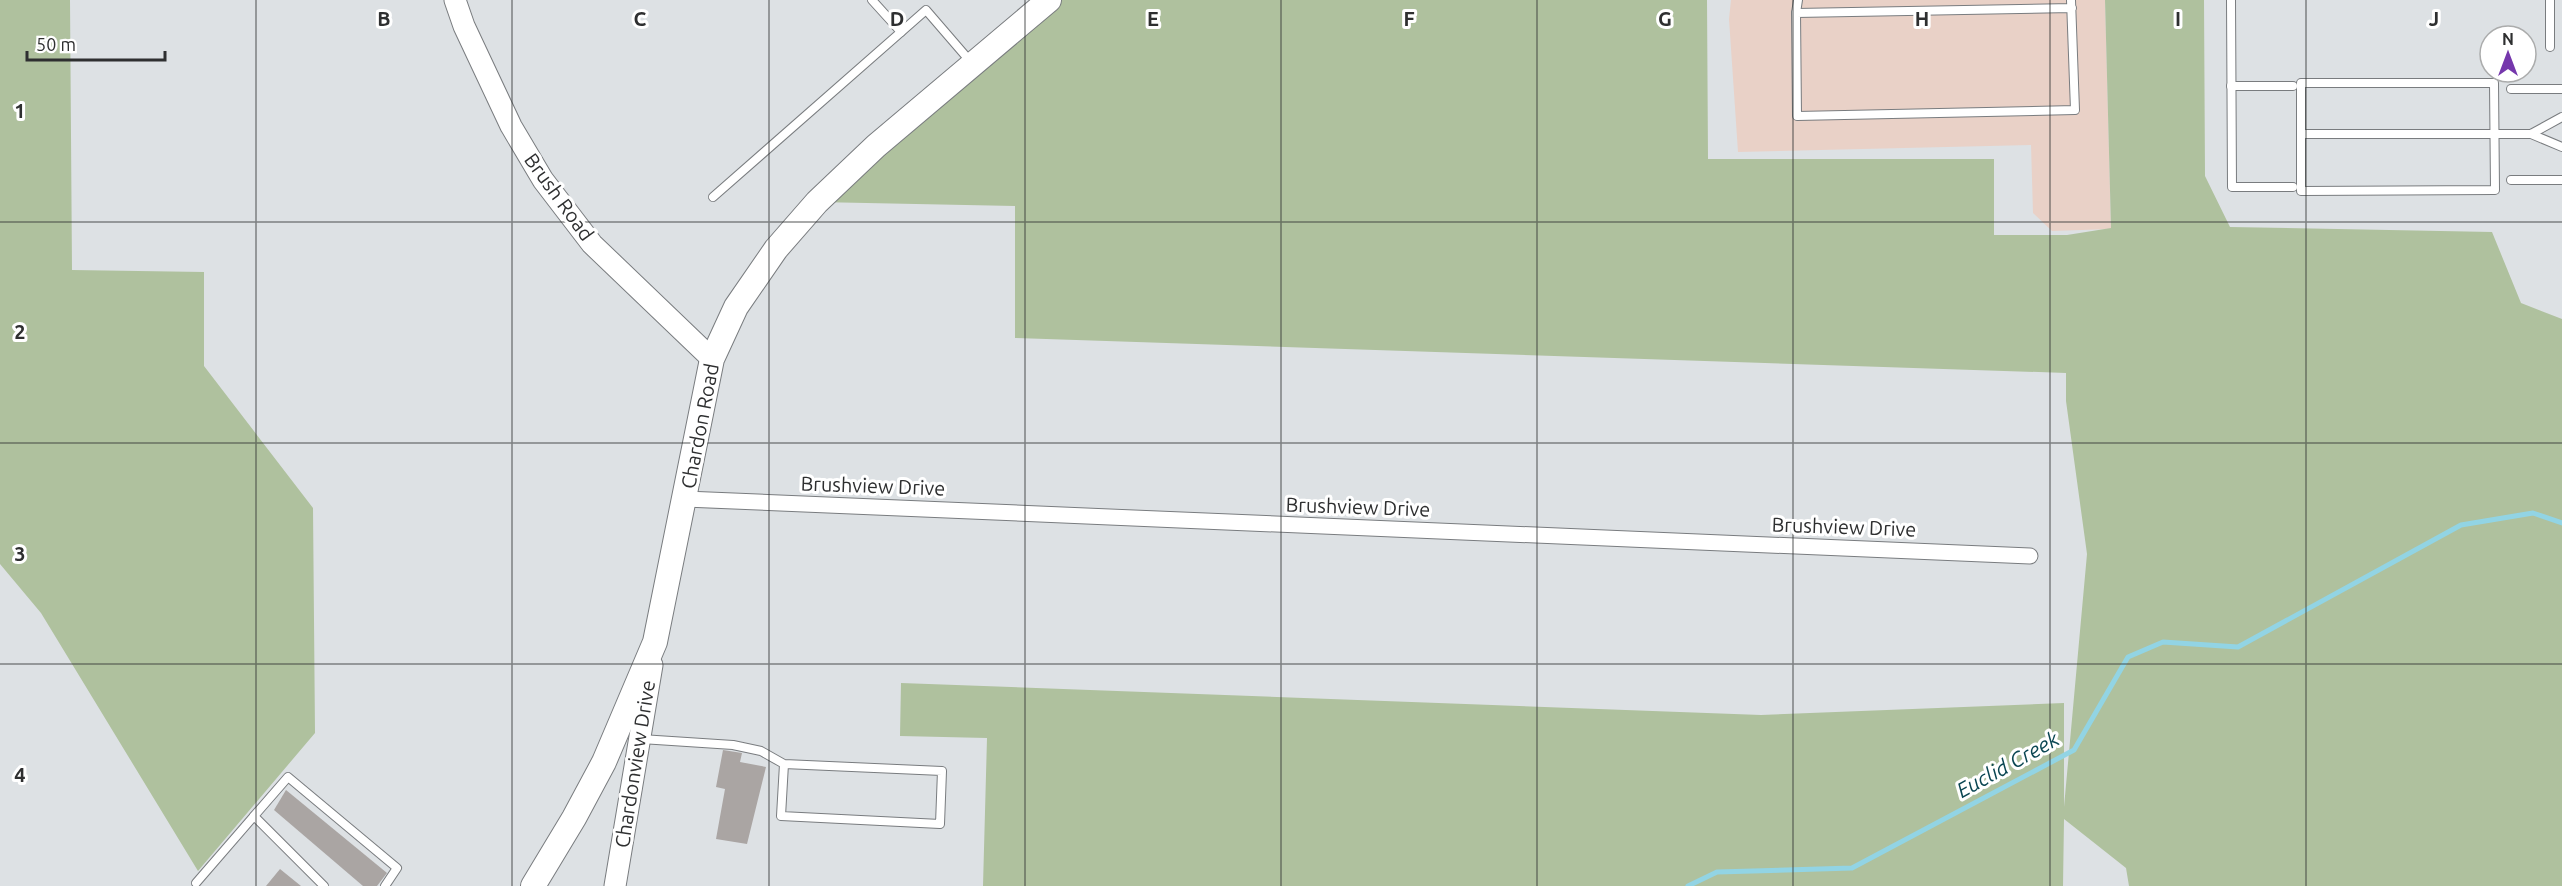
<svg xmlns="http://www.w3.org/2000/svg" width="2562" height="886" font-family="Ubuntu,sans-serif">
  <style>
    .medical { fill: #e9d1c7 }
    .green { fill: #afc19e }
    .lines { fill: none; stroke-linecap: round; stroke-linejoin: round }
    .stream { stroke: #92d4e4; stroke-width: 5 }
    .building { fill: #aaa5a3 }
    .lane-casing { stroke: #797c7f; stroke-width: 10 }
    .street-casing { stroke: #797c7f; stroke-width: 17 }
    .secondary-casing { stroke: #797c7f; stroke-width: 23 }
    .primary-casing { stroke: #797c7f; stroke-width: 26 }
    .lane { stroke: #fff; stroke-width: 8 }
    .street { stroke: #fff; stroke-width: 15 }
    .secondary { stroke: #fff; stroke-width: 21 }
    .primary { stroke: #fff; stroke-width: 24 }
    .grid { fill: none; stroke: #2e2f30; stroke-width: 1.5; stroke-opacity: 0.55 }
    .labels { text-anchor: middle; stroke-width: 6; stroke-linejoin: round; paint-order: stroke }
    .street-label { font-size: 20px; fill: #2e2f30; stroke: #fff }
    .water-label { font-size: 21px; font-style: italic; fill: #0a4652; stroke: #fff }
    .grid-label { font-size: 20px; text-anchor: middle; font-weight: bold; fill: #2e2f30; stroke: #fff; stroke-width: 6; stroke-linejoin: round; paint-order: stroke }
  </style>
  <rect width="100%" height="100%" fill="#dde1e4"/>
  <path class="medical" d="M1731,0H2105L2111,229L2052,231L2033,213L2031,145L1738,152L1729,19Z"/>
  <g class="green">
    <path d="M0,0H70L72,270L204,272V366L313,508L315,733L198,871L41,613L0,564Z"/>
    <path d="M1049,0H1707L1708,159H1994V235H2067L2111,228L2105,0H2204L2205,176L2230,227L2492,232L2521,303L2562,319V886H2129L2126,868L2064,819L2063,886H983L987,738L900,736L901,683L1761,715L2064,703V807L2087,554L2066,401V373L1015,338V206L817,202Z"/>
  </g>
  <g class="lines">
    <path class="stream" d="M1688,886L1717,872L1852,868L2074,750L2128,657L2163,642L2238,647L2461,525L2533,513L2562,523"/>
  </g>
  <g class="building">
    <path d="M723,750L742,753L740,762L766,767L747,844L716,839L725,789L716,787Z"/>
    <path d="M286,790L387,873L377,886H363L274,810Z"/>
    <path d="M280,869L301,886H266Z"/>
  </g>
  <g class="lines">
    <g class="lane-casing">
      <g id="lane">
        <path d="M872,0L901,32L926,10L970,61"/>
        <path d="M2071,0L2075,110L1797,116L1796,13L2072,8"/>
        <path d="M2231,0L2232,187H2293"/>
        <path d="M2550,0V47"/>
        <path d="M1796,13L1798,0"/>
        <path d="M2301,83H2494L2495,190L2301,191Z"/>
        <path d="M2231,86H2293"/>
        <path d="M2511,89H2562"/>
        <path d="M2301,134H2531L2562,117"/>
        <path d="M2531,134L2562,147"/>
        <path d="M2511,180H2562"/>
        <path d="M713,197L901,32"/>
        <path d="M641,739L733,745L761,751L784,764L781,816L940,824L942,771L784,764"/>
        <path d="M196,883L254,816"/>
        <path d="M324,886L254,816L288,777L397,868L385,886"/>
      </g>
    </g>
    <g class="street-casing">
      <path id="street" d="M685,499L2030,556"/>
    </g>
    <g class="secondary-casing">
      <g id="secondary">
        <path d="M455,0L464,26L511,126L543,180L592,244L712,359"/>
        <path d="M615,886L652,665"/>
      </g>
    </g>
    <g class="primary-casing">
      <path id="primary" d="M533,886L574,818L604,762L655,642L712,359L736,307L776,249L817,202L876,146L1049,0"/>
    </g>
    <use href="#lane" class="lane"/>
    <use href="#street" class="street"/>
    <use href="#secondary" class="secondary"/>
    <use href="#primary" class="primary"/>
  </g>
  <path class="grid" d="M256,0V886M512,0V886M769,0V886M1025,0V886M1281,0V886M1537,0V886M1793,0V886M2050,0V886M2306,0V886M0,222H2562M0,443H2562M0,664H2562"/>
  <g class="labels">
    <g class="street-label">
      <text transform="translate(559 197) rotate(54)" y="7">Brush Road</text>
      <text transform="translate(700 426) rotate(-79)" y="7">Chardon Road</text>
      <text transform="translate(873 486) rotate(2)" y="7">Brushview Drive</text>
      <text transform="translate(1358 507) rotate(2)" y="7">Brushview Drive</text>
      <text transform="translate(1844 527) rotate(2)" y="7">Brushview Drive</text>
      <text transform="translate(635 764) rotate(-81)" y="7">Chardonview Drive</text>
    </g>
    <g class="water-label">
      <text transform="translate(2008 765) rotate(-29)" y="7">Euclid Creek</text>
    </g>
  </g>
  <g class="grid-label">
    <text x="384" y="26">B</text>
    <text x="640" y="26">C</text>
    <text x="897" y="26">D</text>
    <text x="1153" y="26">E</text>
    <text x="1409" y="26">F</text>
    <text x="1665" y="26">G</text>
    <text x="1922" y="26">H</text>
    <text x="2178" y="26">I</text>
    <text x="2434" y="26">J</text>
    <text x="20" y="118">1</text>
    <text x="20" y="339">2</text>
    <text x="20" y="561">3</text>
    <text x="20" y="782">4</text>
  </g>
  <g transform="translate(2508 54)"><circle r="28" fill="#ffffff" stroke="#abacac" stroke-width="1.5"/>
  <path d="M0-4.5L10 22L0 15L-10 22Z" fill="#7537ac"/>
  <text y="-9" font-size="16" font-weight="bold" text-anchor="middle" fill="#2e2f30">N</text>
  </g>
  <path d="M27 51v9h138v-9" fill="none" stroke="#2e2f30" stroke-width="3"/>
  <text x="36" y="51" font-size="18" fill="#2e2f30" stroke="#ffffff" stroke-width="4.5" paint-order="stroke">50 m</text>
</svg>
